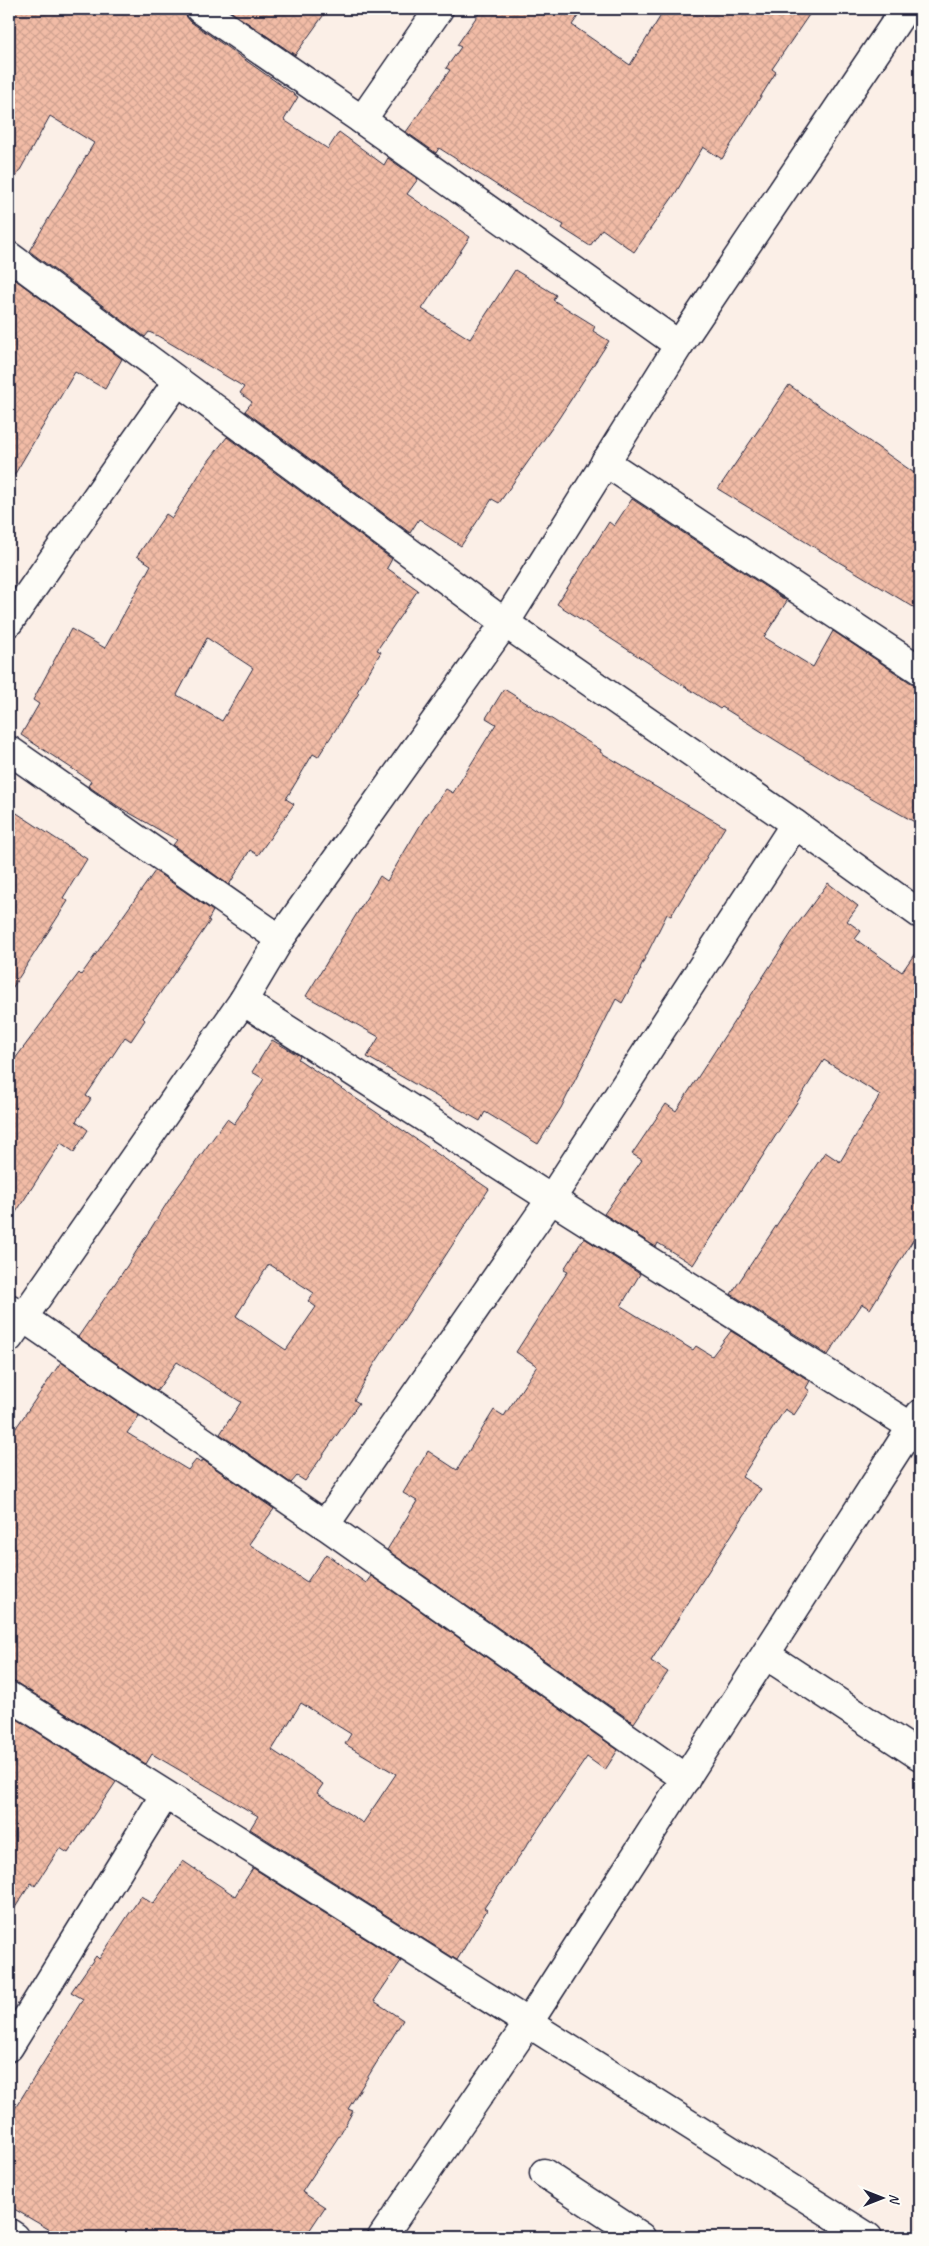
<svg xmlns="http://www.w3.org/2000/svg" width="929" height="2246" font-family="Caveat,sans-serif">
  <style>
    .building { fill: url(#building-cross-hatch); stroke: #22223b; fill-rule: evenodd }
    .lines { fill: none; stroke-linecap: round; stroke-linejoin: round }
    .minor-casing { stroke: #22223b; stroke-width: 31 }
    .minor { stroke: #fdfcf7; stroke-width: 28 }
  </style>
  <defs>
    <pattern id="building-cross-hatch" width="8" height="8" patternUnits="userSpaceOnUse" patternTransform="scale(1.25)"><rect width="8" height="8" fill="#f2bca6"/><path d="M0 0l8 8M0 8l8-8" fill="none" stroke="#cfa190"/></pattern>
  </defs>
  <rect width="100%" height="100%" fill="#fbefe7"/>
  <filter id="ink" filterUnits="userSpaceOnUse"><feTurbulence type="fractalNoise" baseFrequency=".02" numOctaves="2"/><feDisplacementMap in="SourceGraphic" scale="10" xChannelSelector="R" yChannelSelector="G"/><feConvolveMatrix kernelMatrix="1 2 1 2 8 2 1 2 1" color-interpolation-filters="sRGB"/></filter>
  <g filter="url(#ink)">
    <g class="building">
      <path d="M9,9H185L186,16L191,22L298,97L284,120L328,149L339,132L384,165L388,158L418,179L407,194L470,237L422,309L470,339L515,270L556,295L553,300L595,326L593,331L609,341L559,418L499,503L492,499L461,546L419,519L410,533L245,411L252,402L240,393L244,387L158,336L149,332L145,337L29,251L94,143L50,116L9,190Z"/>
      <path d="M227,9H328L295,55Z"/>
      <path d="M482,9H583L572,25L630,65L665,9H813L772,69L776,72L722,159L703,147L675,194L634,252L602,229L590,246L562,228L564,225L523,202L439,148L436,153L406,132L450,70L446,68L461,47L457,45Z"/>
      <path d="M13,278L122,359L105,389L75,372L9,484V285Z"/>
      <path d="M789,385L920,477V611L718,489Z"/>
      <path d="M227,437L392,559L387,568L418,590L377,650L381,652L357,692L359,693L318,757L313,754L286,799L294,804L258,855L250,850L229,885L173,845L177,840L119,807L88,786L91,781L21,735L39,704L33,700L71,629L105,648L151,565L137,556L166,514L172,518L204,467ZM207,638L253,668L222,721L177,695Z"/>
      <path d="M632,499L787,601L764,637L813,667L833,631L911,683L920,685V825L843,782L722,707L720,709L557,604L609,522L614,526Z"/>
      <path d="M504,689L601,750L600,752L636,773L635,775L725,827L671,916L667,914L640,968L641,969L622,1003L616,999L561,1108L538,1144L485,1112L480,1121L367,1057L379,1037L306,996L380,876L387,881L424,819L446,789L453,793L496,724L486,718Z"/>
      <path d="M9,808L87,859L63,898L68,901L9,993Z"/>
      <path d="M155,871L213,911L208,920L210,921L143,1018L145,1020L131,1041L125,1037L86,1096L91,1099L76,1121L88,1130L74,1152L61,1143L9,1223V1067L79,973L81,975Z"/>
      <path d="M828,883L858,906L847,921L861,931L855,939L902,972L920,946V1229L870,1309L862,1304L828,1355L731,1294L825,1152L840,1162L880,1095L824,1060L693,1265L658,1243L656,1247L604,1214L642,1160L632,1154L666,1104L676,1111L796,926Z"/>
      <path d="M272,1040L300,1056L298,1059L489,1189L374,1365L354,1400L359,1403L305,1481L297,1476L291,1483L220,1434L241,1402L177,1362L157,1391L78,1337L127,1266L174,1192L227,1119L234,1124L264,1079L252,1072ZM269,1264L314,1293L308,1301L316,1307L286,1350L236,1316Z"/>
      <path d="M584,1238L640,1274L621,1306L693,1350L696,1346L712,1356L731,1331L810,1381L806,1388L810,1391L794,1415L785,1409L742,1477L761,1489L651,1661L668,1672L634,1723L387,1550L417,1501L403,1493L428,1451L457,1470L494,1410L504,1416L537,1366L516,1352L568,1271L564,1269Z"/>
      <path d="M61,1362L139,1416L127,1433L188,1470L196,1460L201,1463L203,1460L274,1509L249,1544L307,1582L326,1554L366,1583L371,1576L618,1750L605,1770L587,1757L484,1908L487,1910L457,1960L250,1829L258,1816L152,1754L146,1764L17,1683L9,1681V1438ZM301,1703L351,1734L345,1744L396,1774L363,1823L317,1793L323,1784L272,1750Z"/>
      <path d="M9,1714L116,1782L68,1853L60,1848L35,1886L31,1883L9,1917Z"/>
      <path d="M183,1861L235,1896L253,1868L401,1961L374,2001L403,2020L348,2109L353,2111L339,2136L302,2192L325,2207L305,2237H62L9,2206V2118L83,1999L71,1992L96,1956L99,1959L141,1896L153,1904Z"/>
    </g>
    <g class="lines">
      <g class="minor-casing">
        <g id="minor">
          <path d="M200,9L362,120"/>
          <path d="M439,9L362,120L679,345"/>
          <path d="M9,256L505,623L795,824L920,914"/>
          <path d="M605,462L920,670"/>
          <path d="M9,622L177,382"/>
          <path d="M9,750L280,939"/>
          <path d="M243,1001L551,1199L912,1427"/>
          <path d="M9,1308L325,1525L686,1779"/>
          <path d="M9,1338L243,1001L280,939L505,623L679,345L905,9"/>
          <path d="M325,1525L551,1199L795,824"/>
          <path d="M766,1655L920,1756"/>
          <path d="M9,1696L868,2237"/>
          <path d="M9,2047L164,1796"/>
          <path d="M544,2173L641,2237"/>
          <path d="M9,2233L15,2237"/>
          <path d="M382,2237L527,2025L920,1414"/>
        </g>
      </g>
      <use href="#minor" class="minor"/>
    </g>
  </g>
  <rect width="929" height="2246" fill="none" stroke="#fdfcf7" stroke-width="30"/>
  <rect x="15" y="15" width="899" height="2216" fill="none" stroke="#22223b" stroke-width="2" filter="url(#ink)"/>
  <g transform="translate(882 2198) rotate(90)" stroke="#fdfcf7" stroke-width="4" paint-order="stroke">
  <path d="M0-4L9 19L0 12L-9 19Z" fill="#22223b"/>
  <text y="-8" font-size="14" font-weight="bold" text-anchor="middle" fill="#22223b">N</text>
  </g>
</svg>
